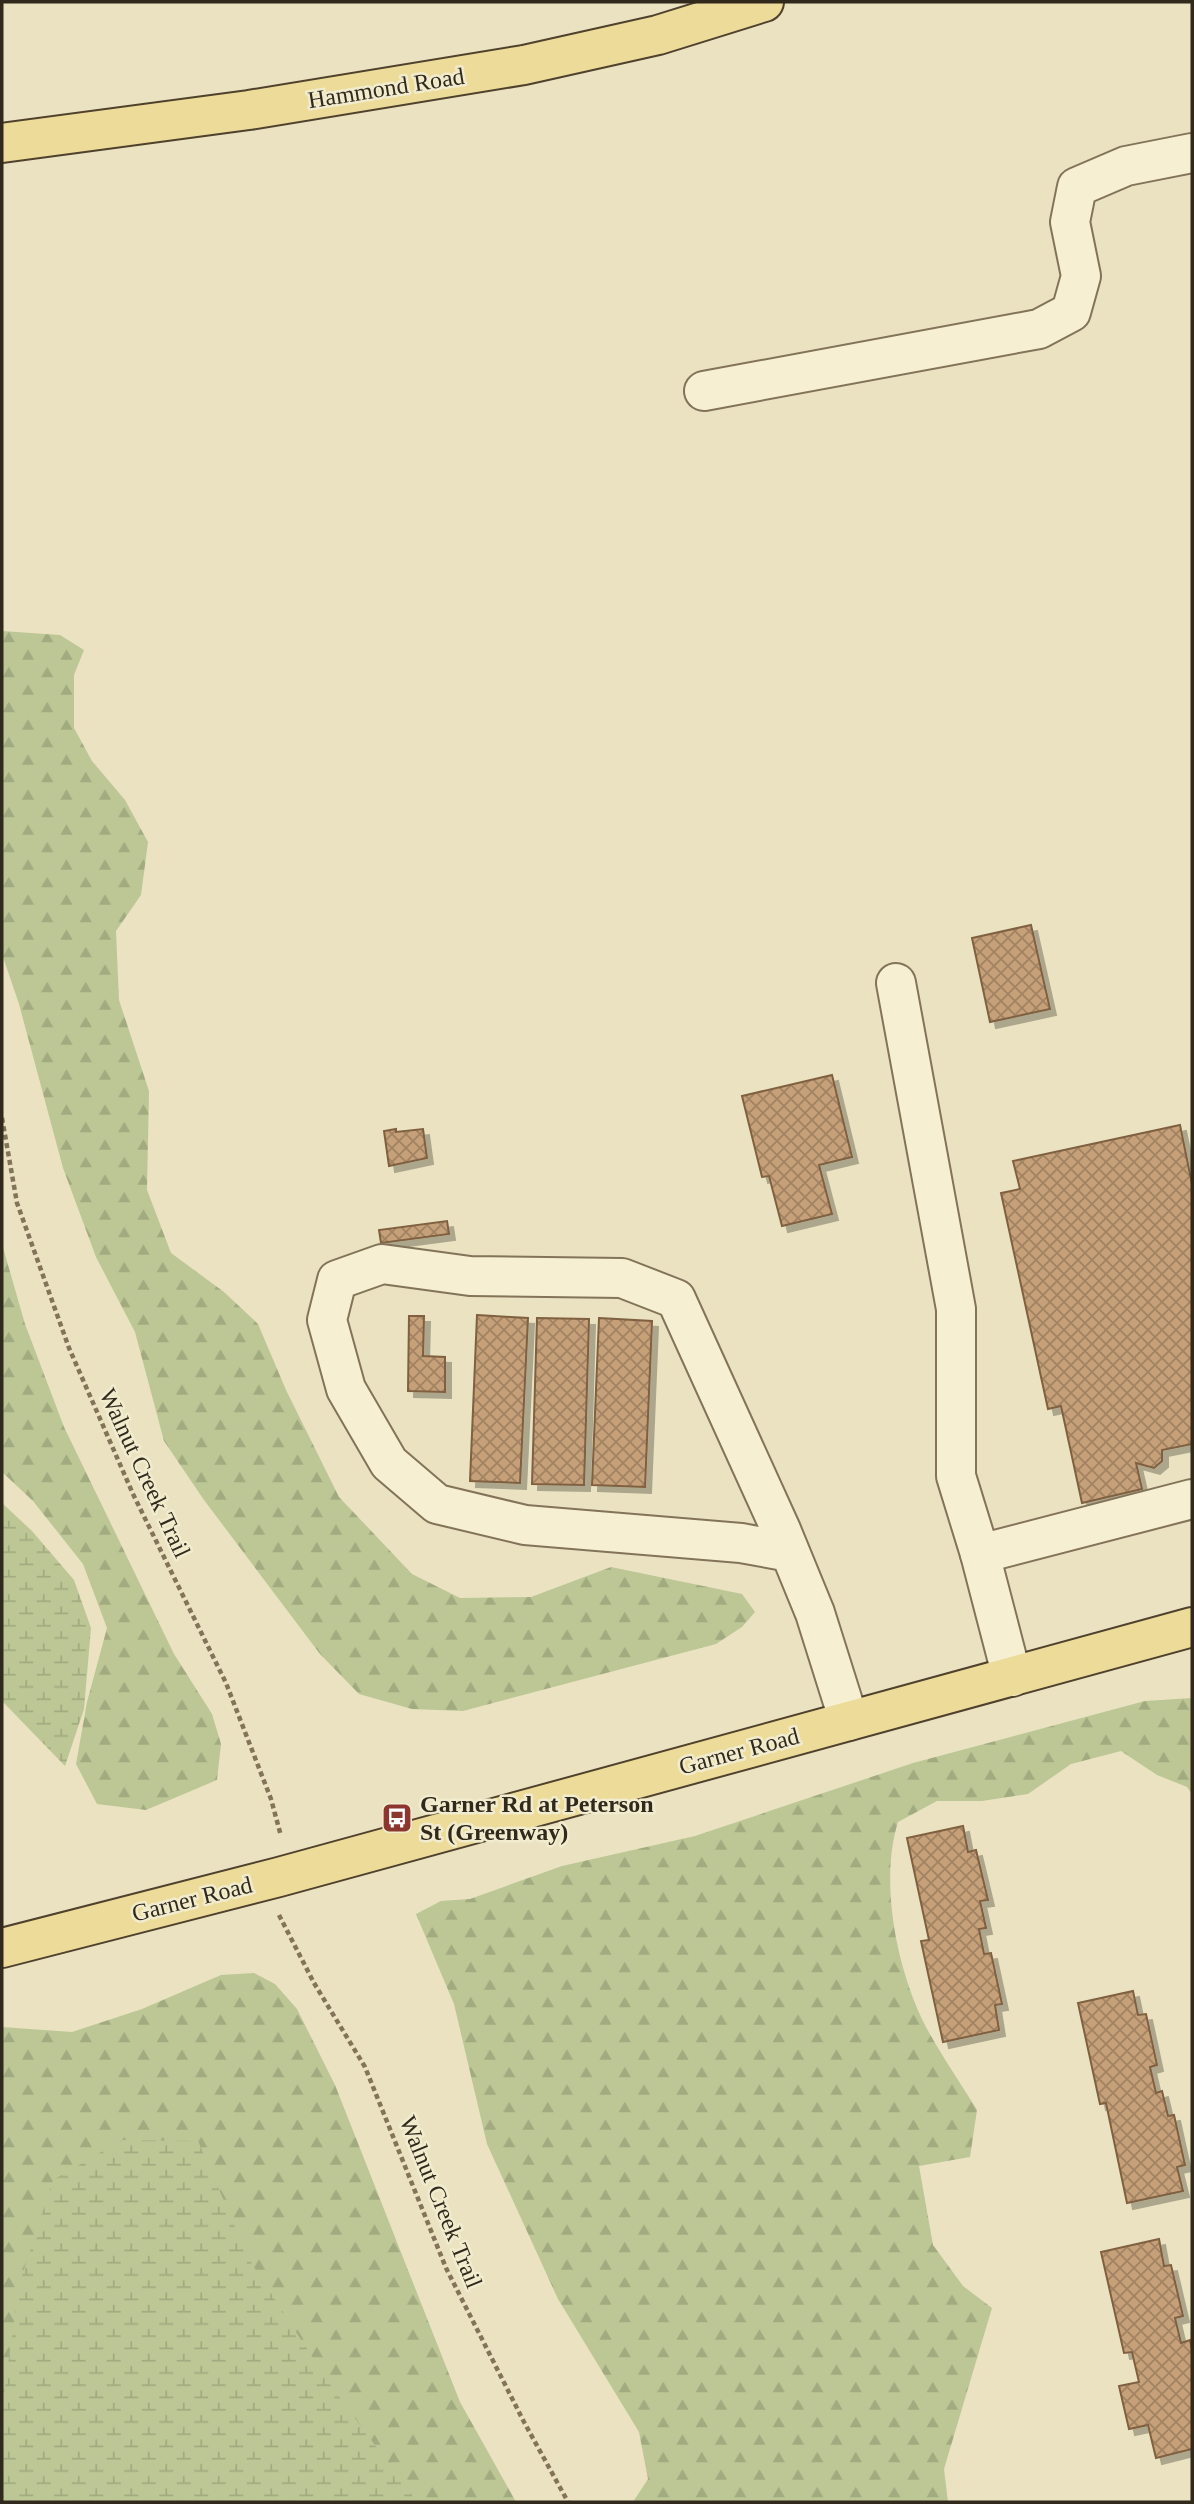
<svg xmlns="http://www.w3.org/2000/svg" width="1194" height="2504" font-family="Georgia,serif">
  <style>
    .forest { fill: url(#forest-firs) }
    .wetland { fill: url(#wetland-marsh) }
    .building { fill: url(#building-cross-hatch); stroke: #7f6041; stroke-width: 2; filter: url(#shadow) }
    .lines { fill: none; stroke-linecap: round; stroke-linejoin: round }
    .minor-casing { stroke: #827359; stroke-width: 42 }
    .major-casing { stroke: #50412d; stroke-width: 42 }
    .path { stroke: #827359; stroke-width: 4.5; stroke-dasharray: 5 3.5; stroke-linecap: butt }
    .minor { stroke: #f6efd2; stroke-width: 38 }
    .major { stroke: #ecdb99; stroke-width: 38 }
    .labels { text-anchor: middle; stroke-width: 5; stroke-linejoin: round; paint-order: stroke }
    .street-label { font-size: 24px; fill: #32291d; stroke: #f2eccf }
    .poi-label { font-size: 24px; font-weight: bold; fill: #32291d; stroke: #f2eccf; text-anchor: start }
  </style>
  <defs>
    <pattern id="forest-firs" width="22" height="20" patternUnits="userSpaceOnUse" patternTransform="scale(1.75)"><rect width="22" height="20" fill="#bcc795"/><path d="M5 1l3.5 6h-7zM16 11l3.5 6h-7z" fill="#a2ab80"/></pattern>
    <pattern id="wetland-marsh" width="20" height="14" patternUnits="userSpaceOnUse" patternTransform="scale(1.75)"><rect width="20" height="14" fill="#bcc795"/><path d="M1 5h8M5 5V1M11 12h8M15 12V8" fill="none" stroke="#a2ab80"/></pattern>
    <pattern id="building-cross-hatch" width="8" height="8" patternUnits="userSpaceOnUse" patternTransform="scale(1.75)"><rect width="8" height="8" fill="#c6a078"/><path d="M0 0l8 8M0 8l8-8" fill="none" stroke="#a18262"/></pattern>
    <filter id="shadow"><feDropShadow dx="6" dy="6" stdDeviation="0" flood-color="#0004"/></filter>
  </defs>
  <rect width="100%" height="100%" fill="#eae2c0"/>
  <g class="forest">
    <path d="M2,631L60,635L84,650L74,675V728L92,761L125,800L148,842L141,895L116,931L119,1000L149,1091L147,1190L171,1253L224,1292L258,1324L286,1390L339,1497L412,1574L460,1598L531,1597L611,1567L742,1594L755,1612L742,1627L716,1644L463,1711L412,1709L359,1694L320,1654L204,1500L164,1441L135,1332L96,1257L63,1168L19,1004L2,954Z"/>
    <path d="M2,1244L25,1324L64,1427L174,1654L212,1714L221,1744L217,1780L146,1810L97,1804L76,1764L87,1702L107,1628L83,1564L33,1501L2,1472Z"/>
    <path d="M1192,1698V1794L1187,1787L1157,1775L1121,1751L1071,1764L1028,1794L982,1801H937L898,1822C879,1882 897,1971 926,2027C941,2055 960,2082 977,2110L970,2157L919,2166L933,2245L963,2286L992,2308L944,2469L948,2502H633L648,2479L639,2432L558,2299L487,2144L454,2004L416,1914L441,1901L470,1899L562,1866L695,1836L913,1763L1145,1701Z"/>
    <path d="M254,1973L275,1984L297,2009L335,2085L460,2402L516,2502H2V2027L72,2032L142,2009L221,1975Z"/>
  </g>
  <g class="wetland">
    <path d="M2,1503L32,1531L74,1580L91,1628L84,1709L65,1766L2,1701Z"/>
    <path d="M122,2140L198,2141L250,2261L329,2383L417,2502H4L2,2408L19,2285L53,2180Z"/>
  </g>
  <g class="building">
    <path d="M1031,925L1050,1009L990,1022L972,938Z"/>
    <path d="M832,1075L852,1157L819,1165L832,1214L782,1226L769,1176L762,1177L742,1096Z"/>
    <path d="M1180,1125L1192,1184V1444L1162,1450V1461L1154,1468L1136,1463L1142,1489L1082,1503L1061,1406L1048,1409L1001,1193L1020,1189L1013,1161Z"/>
    <path d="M396,1129V1132L423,1129L427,1158L389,1166L384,1131Z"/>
    <path d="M447,1221L449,1234L381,1243L379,1230Z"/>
    <path d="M477,1315L528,1318L520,1483L470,1481Z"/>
    <path d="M409,1316H424L423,1356L445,1357V1392L408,1391Z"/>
    <path d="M537,1318L589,1319L584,1485L532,1484Z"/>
    <path d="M599,1318L652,1321L645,1487L592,1485Z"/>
    <path d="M963,1826L968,1852L976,1850L988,1900L980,1901L986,1928L979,1929L984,1954L991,1953L1002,2004L995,2005L999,2030L943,2042L921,1941L929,1940L907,1838Z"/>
    <path d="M1133,1991L1138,2015L1146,2014L1157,2065L1150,2067L1156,2093L1162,2091L1168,2116L1174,2115L1185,2165L1177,2167L1183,2191L1127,2203L1106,2103L1100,2104L1078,2003Z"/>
    <path d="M1159,2239L1164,2266L1171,2265L1183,2316L1175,2318L1181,2343L1190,2340L1192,2350V2449L1156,2458L1148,2425L1129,2429L1119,2386L1139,2382L1132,2352L1124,2353L1101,2252Z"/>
  </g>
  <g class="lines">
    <g class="minor-casing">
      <g id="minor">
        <path d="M704,391L1039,329L1071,312L1081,276L1070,222L1077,187L1126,166L1192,153"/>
        <path d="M896,983L956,1309V1476L980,1554"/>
        <path d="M790,1552L741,1543L525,1525L437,1504L389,1463L346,1389L327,1320L337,1280L382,1264L470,1276L622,1278L676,1299L781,1530L815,1613L849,1721"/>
        <path d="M1012,1677L980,1554L1192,1499"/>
      </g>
    </g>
    <g class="major-casing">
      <g id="major">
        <path d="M2,143L249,110L524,65L658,35L764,2"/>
        <path d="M2,1948L279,1877L1192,1627"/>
      </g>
    </g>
    <g class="path">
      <path d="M2,1118L17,1203L69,1348L133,1494L226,1683L271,1799L281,1836"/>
      <path d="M279,1915L314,1983L365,2067L446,2268L524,2422L568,2502"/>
    </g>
    <use href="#minor" class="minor"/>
    <use href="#major" class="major"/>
  </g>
  <defs>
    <g id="bus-square" transform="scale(1.575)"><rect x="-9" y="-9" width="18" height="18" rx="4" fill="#8d362d" stroke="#f2eccf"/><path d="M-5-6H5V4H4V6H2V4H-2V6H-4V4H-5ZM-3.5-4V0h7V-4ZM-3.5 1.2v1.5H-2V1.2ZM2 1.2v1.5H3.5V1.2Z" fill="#fff"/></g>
  </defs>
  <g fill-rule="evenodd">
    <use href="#bus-square" x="397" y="1818"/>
  </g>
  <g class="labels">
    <g class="street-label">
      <text transform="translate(386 88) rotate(-9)" y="8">Hammond Road</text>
      <text transform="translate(145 1473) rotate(65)" y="8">Walnut Creek Trail</text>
      <text transform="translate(739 1751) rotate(-15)" y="8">Garner Road</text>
      <text transform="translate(192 1899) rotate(-14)" y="8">Garner Road</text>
      <text transform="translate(441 2202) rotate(68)" y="8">Walnut Creek Trail</text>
    </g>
    <g class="poi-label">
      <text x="420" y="1812">Garner Rd at Peterson<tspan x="420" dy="28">St (Greenway)</tspan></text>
    </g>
  </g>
  <rect width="1194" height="2504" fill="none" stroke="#32291d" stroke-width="7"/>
</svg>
